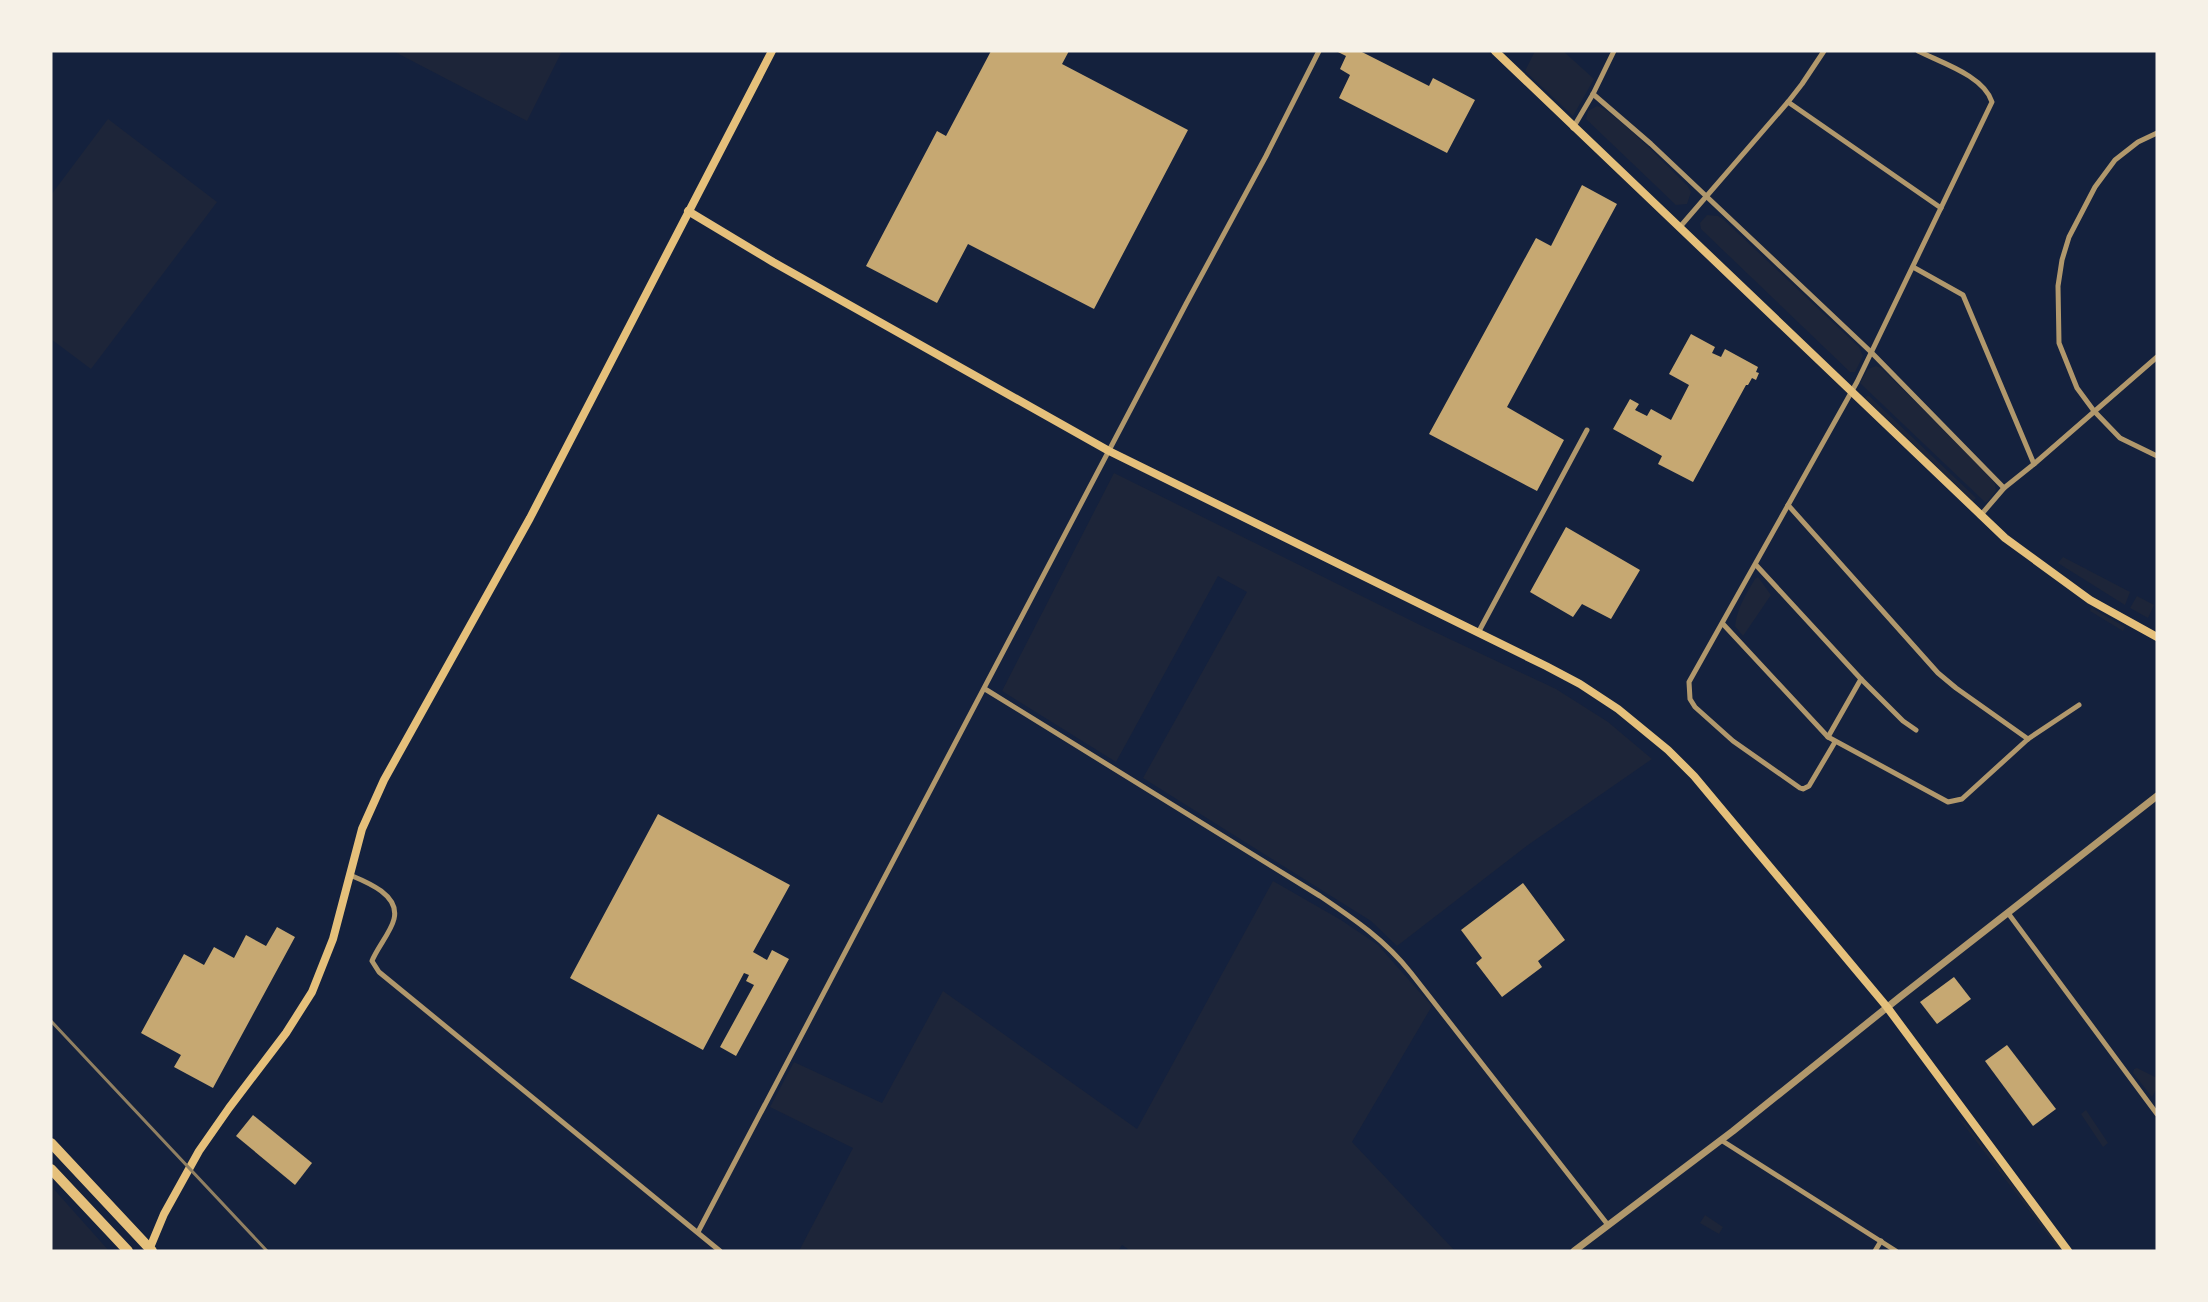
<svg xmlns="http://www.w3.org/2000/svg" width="2208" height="1302" font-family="'DM Sans',sans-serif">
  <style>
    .green { fill: #1d2539 }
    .building { fill: #c6a872 }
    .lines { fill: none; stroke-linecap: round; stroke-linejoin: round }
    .minor { stroke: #b1986c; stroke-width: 5 }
    .tertiary { stroke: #b1986c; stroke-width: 7 }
    .secondary { stroke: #e5c07b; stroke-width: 8 }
    .motorway { stroke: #e5c07b; stroke-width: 10 }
    .rail { stroke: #918062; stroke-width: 3 }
  </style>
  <rect width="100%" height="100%" fill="#14213d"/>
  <g class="green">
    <path d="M393,51H562L527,121Z"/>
    <path d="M1535,51H1563L1594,79L1573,116L1525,71Z"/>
    <path d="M1597,106C1615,111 1670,169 1687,185L1691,192L1687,204L1676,205L1586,119L1588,111Z"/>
    <path d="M108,119L217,202L91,369L51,339V195Z"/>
    <path d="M1707,215L1718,216L1724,220L1859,347L1863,356L1855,372H1850L1701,229L1700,223Z"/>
    <path d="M1876,366L1881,368L1989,475L1995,484L1996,491L1986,503L1860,383L1868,369Z"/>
    <path d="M1867,396H1869L1976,498L1973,501L1865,398Z"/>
    <path d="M1114,473L1420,625L1556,689L1608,722L1652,759L1528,845L1397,946L1371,921L1143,778L1247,592L1218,576L1116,762L1002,691Z"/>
    <path d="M2063,557L2130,592L2125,605L2058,563Z"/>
    <path d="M1758,577L1771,595L1743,636L1735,626C1737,608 1746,594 1755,579Z"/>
    <path d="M2137,596L2154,605L2148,618L2130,608Z"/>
    <path d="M2092,608L2125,627L2123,631L2090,611Z"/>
    <path d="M1273,881L1341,920L1378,945L1432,1006L1352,1142L1455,1251H1131L1122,1245L1118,1251H799L853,1148L770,1107L794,1062L882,1103L943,991L1137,1129Z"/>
    <path d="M2137,1068L2157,1078V1088L2152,1097L2133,1073L2134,1069Z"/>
    <path d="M2086,1110L2108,1143L2103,1147L2081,1114Z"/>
    <path d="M1957,1116L1966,1124L1995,1161L2063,1251H2060Z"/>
    <path d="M51,1186L109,1251H51Z"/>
    <path d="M1705,1215L1723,1227L1719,1234L1700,1223Z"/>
  </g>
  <g class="building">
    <path d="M991,51H1069L1062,64L1188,130L1094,309L968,244L937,303L866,266L937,131L946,136Z"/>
    <path d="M1336,51H1360L1429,86L1433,78L1475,100L1447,153L1339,98L1350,75L1340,69L1346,56Z"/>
    <path d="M1582,185L1617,204L1507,407L1564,440L1537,491L1429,434L1536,238L1551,246Z"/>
    <path d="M1691,334L1715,347L1712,353L1721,357L1725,349L1758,367L1756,372L1759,373L1756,380L1752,378L1748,385H1746L1693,482L1658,464L1662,456L1613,429L1630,399L1639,404L1635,410L1647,416L1651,409L1671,420L1689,385L1669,374Z"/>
    <path d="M1566,527L1640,570L1611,619L1582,604L1573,617L1530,592Z"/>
    <path d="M658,814L790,885L753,952L767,960L772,950L789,959L736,1056L720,1047L754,985L746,981L749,975L744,973L703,1050L570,978Z"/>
    <path d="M1523,883L1565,940L1538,961L1542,967L1502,997L1476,963L1482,958L1461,930Z"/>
    <path d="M277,927L295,937L213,1088L174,1067L181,1055L141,1033L184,954L204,965L214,947L234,958L246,935L266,946Z"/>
    <path d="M1954,977L1971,999L1937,1024L1920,1002Z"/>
    <path d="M2007,1045L2056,1109L2033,1126L1985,1061Z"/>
    <path d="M253,1115L312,1163L295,1185L236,1136Z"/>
  </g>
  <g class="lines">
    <g class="minor">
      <path d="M1593,94L1651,144L1871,352L2004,488"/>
      <path d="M1788,102L1941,208"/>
      <path d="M1573,128L1593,94L1614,51"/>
      <path d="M2157,133L2138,142L2115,160L2095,187L2069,237L2062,260L2058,286L2059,343L2077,388L2094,411L2120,438L2157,456"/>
      <path d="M1679,228L1788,102L1802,84L1824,51"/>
      <path d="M1913,267L1963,295L2034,464"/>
      <path d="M1788,505L1938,673L1956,688L2028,739"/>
      <path d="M1980,516L2004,488L2034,464L2157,357"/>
      <path d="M1756,565L1861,679L1903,721L1916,730"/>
      <path d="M1723,624L1828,737L1948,802L1962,799L2028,739L2079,705"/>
      <path d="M1478,633L1587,430"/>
      <path d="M985,689L1320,896C1354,919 1385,940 1411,973L1608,1225"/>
      <path d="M1828,737L1861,679"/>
      <path d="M1835,742L1809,786L1803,789L1800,788L1733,741L1695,707L1690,699L1689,682L1857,382L1992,102C1984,76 1942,63 1918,51"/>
      <path d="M350,875C367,882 400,895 394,919C391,932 377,948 372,961L379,972L720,1251"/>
      <path d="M2008,913L2157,1114"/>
      <path d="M1721,1140L1896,1251"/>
      <path d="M698,1232L1186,304L1266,156L1319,51"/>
      <path d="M1875,1251L1881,1241"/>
    </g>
    <path class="tertiary" d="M1574,1251L1733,1131L1900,997L2157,796"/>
    <g class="secondary">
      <path d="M1495,51L2005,538L2090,600L2157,637"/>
      <path d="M688,211L773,262L1109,451L1546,666L1580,684L1618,709L1668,750L1694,776L1887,1007L2068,1251"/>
      <path d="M149,1250L164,1214L199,1151L229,1108L286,1033L312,992L333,939L362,829L384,780L530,518L772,51"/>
    </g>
    <g class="motorway">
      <path d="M51,1143L152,1251"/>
      <path d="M51,1169L128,1251"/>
    </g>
    <path class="rail" d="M51,1021L267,1251"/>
  </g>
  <rect width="2208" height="1302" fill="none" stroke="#f6f1e7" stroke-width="105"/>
</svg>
